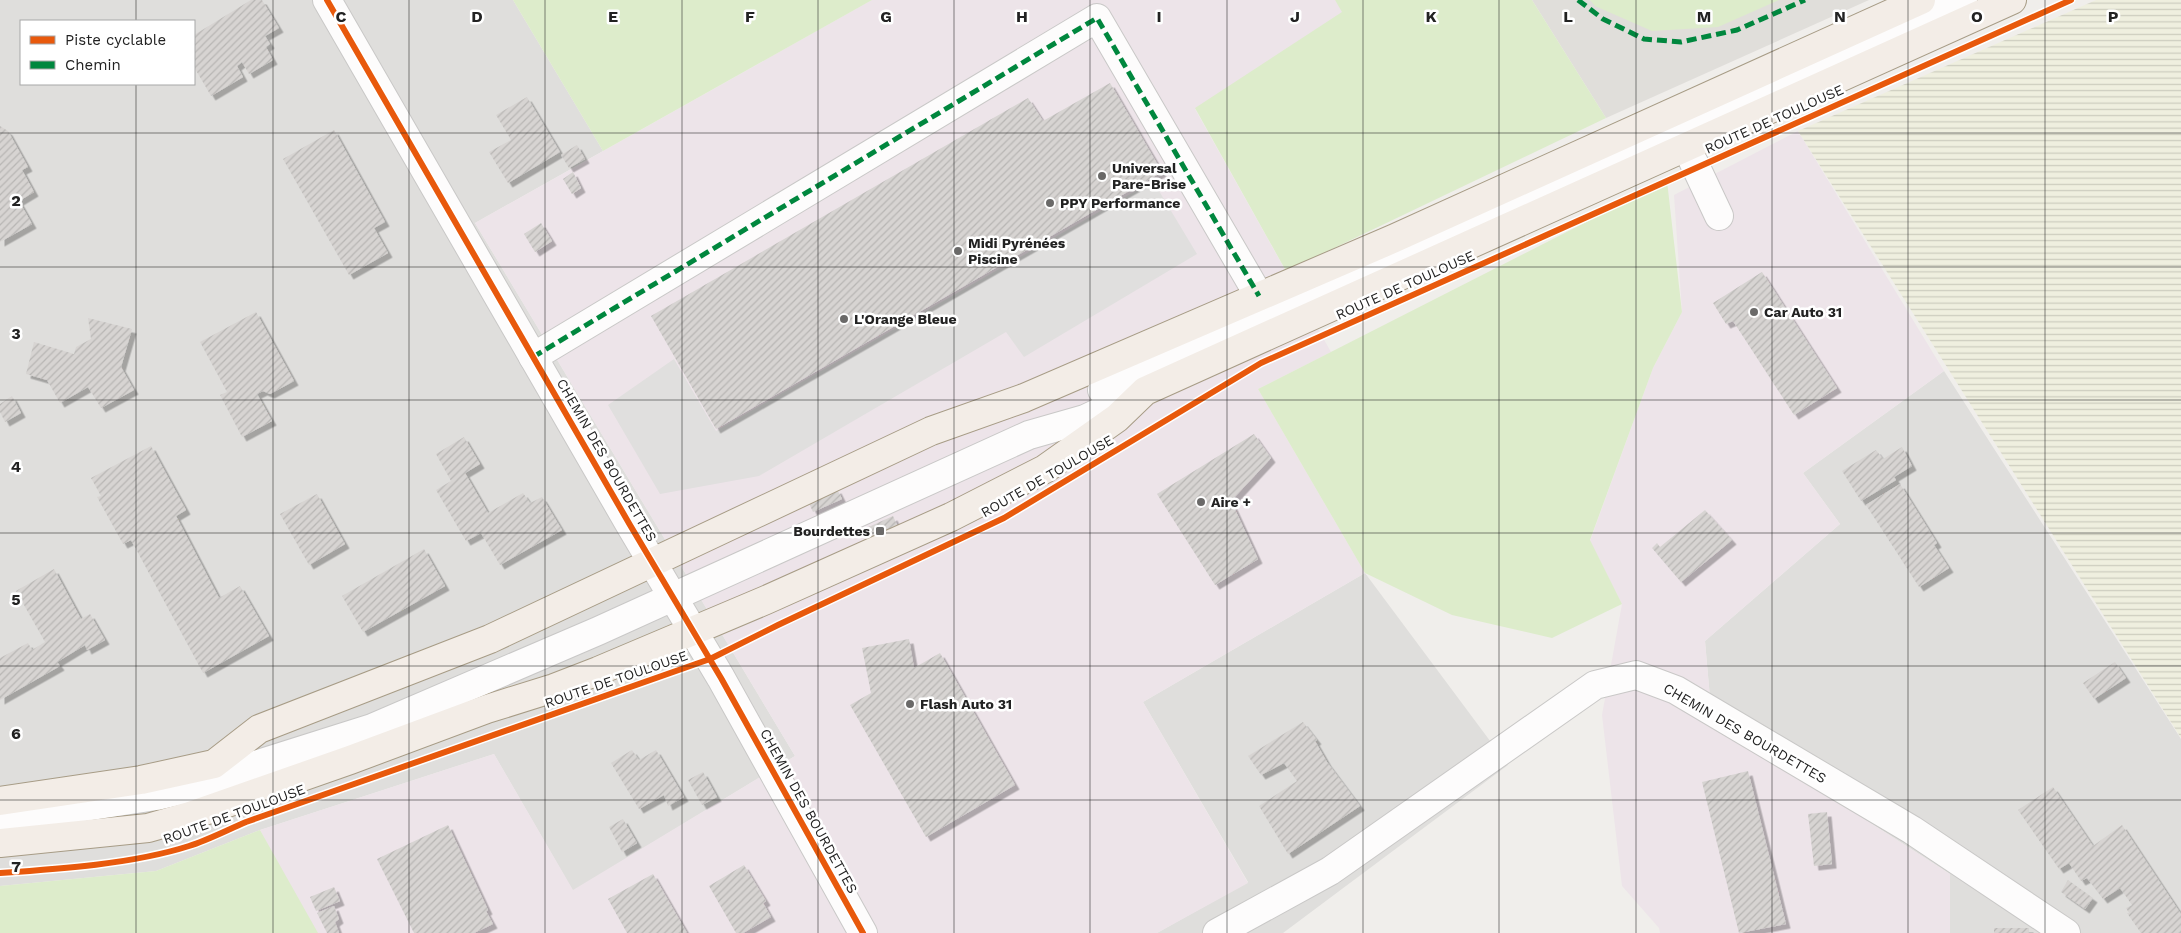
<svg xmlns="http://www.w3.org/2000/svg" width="2181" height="933" font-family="'Work Sans',sans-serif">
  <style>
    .residential { fill: #dfdedc; fill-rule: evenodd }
    .industrial { fill: #ede4e9 }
    .airport { fill: #e0deda }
    .farmland { fill: url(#farmland-rules) }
    .grass { fill: #ddeccb }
    .parking { fill: #e0dfde }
    .building { fill: url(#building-hatch); filter: url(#shadow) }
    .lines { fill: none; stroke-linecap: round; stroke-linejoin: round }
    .minor-casing { stroke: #c9c8c7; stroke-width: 30 }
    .major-casing { stroke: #a79c86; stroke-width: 30 }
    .minor { stroke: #fdfcfc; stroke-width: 28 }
    .major { stroke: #f3ede7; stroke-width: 28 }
    .quiet { stroke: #00873e; stroke-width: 5; stroke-dasharray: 10 5; stroke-linecap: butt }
    .cycleway-casing { stroke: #fff; stroke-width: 9 }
    .cycleway { stroke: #e8590c; stroke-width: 6 }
    .grid { fill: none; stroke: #222; stroke-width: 1; stroke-opacity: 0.55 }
    .poi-dot { fill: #6a6968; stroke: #fff; stroke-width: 2 }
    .labels { text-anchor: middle; stroke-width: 5; stroke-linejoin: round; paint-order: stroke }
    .street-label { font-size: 14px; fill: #222; stroke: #fff }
    .poi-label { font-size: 14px; font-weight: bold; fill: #222; stroke: #fff; text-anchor: start }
    .grid-label { font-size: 16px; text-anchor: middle; font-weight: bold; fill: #222; stroke: #fff; stroke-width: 5; stroke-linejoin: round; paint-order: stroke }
  </style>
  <defs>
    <pattern id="farmland-rules" width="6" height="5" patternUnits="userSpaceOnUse" patternTransform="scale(1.25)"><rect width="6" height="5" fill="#efefdf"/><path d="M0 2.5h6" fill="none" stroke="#cdcdbf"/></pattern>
    <pattern id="building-hatch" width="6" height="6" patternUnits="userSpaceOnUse" patternTransform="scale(1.25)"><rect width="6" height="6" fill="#d7d4d2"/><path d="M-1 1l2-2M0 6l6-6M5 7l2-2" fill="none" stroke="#b8b6b4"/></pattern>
    <filter id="shadow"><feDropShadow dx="4.5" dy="4.5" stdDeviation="0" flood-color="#0004"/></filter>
  </defs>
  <rect width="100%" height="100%" fill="#f0eeeb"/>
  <g class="residential">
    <path d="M0,0H513L603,151L475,223L795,756L573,891L494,754L260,830L156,871L0,886ZM21,21H194V84H21Z"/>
    <path d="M1944,371L2181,739V933H1950V874L1712,721L1705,641L1840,524L1803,473Z"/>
    <path d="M1365,573L1508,765L1283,933H1157L1248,882L1143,702Z"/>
  </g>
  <g class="industrial">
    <path d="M872,0H1335L1343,12L1195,109L1331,352L1258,389L1365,573L1143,702L1248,883L1157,933H315L260,830L494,754L573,890L795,756L475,223Z"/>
    <path d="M1798,131L1944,371L1803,473L1840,524L1705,641L1712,721L1950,874V933H1660L1659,928L1622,886L1602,715L1622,604L1590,541L1653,368L1682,312L1674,195Z"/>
  </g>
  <path class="airport" d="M1532,0H1869L1606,118Z"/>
  <path class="farmland" d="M2096,0H2181V738L1798,131Z"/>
  <g class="grass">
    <path d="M513,0H872L603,151Z"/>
    <path d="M1335,0H1532L1606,118L1286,271L1195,108L1342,12Z"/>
    <path d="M1590,0H1779L1718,27L1652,31L1595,6Z"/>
    <path d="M1667,181L1682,312L1653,368L1590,540L1622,604L1552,638L1452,615L1365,573L1258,389Z"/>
    <path d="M260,830L318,933H0V886L156,871Z"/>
  </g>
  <path class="parking" d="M1153,181L1197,254L1024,357L1006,332L759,476L660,494L608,405L674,359L716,431Z"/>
  <g class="building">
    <path d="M251,0H262L279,28L265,36L270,44L266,47L273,60L249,74L242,62L237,66L243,77L211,96L194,67V35Z"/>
    <path d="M1110,83L1162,172L716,429L651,316L1028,98L1043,121Z"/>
    <path d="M527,97L560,152L508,183L489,152L511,140L496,115Z"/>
    <path d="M0,126L8,131L28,167L22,170L34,192L19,201L32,224L0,242Z"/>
    <path d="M334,130L385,222L374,228L388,253L349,275L283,159Z"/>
    <path d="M577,145L585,159L569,168L561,155Z"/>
    <path d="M573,172L581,188L572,194L563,179Z"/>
    <path d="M541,223L552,241L535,252L524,234Z"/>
    <path d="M1762,272L1837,388L1794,415L1733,321L1726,324L1713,303Z"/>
    <path d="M256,312L294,381L270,394L263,391L257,394L272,421L242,437L220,395L227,392L200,342Z"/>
    <path d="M88,318L132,329L121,367L134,390L101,408L88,387L60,403L47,380L26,374L34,342L74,354L76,347L91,339Z"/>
    <path d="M12,396L21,413L5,422L0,412V404Z"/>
    <path d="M1254,434L1271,458L1231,501L1258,559L1215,585L1157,494Z"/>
    <path d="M464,437L480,464L465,473L488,513L523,493L530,503L542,497L562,530L500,565L481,533L466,541L436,490L451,481L436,454Z"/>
    <path d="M151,446L186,510L176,516L219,598L240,586L269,636L203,673L131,540L123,544L97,497L101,496L91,478Z"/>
    <path d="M1902,447L1912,466L1894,477L1896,480L1861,501L1842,471L1876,450L1883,459Z"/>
    <path d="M1900,484L1937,543L1934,545L1949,568L1919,587L1866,505Z"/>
    <path d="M837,489L842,499L813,512L808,501Z"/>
    <path d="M317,494L345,544L309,565L280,514Z"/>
    <path d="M1705,510L1732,540L1681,582L1652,548L1657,543L1660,547Z"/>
    <path d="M893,516L898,527L868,540L864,529Z"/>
    <path d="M424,549L445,586L363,632L342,596Z"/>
    <path d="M54,569L81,619L90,614L105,640L87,650L85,645L57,662L60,666L0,700V658L28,643L32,650L45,642L16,591Z"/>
    <path d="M909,639L914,668L940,653L1015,785L926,837L850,705L871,693L862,648Z"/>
    <path d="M2115,662L2126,678L2094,699L2083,683Z"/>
    <path d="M1303,722L1317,740L1315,741L1327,762L1360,806L1288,854L1259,806L1297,781L1284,763L1261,775L1248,756Z"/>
    <path d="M632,750L639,760L656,750L684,797L668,806L664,795L639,809L611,763Z"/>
    <path d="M1748,771L1786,924L1739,933L1702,782Z"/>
    <path d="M703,772L717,797L702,805L688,780Z"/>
    <path d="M2053,787L2093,846L2122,825L2181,914V933H2141L2127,913H2129L2126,908L2132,905L2120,888L2103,899L2087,878L2081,881L2069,863L2059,869L2018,810Z"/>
    <path d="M1827,812L1832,864L1814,866L1808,814Z"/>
    <path d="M623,819L637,843L622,852L609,827Z"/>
    <path d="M448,825L488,910L486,911L493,924L474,933H414L377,859Z"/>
    <path d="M744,865L766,901L763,903L771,917L743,933H736L709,886Z"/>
    <path d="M653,874L687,933H627L608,899Z"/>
    <path d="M2068,880L2093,898L2085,909L2061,892Z"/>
    <path d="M334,887L340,901L316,911L310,897Z"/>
    <path d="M334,906L339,919L335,922L339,933H327L317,913Z"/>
    <rect x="1994" y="928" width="35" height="5"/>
  </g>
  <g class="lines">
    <g class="minor-casing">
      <g id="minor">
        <path d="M327,0L630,525L721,678L863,933"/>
        <path d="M1686,146L1719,216"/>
        <path d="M533,357L1097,18L1259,296"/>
        <path d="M1102,390L1963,0"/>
        <path d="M0,817L27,816L156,796L221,781L255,765L372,728L598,631L1029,435L1085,419L1138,394"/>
        <path d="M1217,933L1330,871L1595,685L1636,675L1676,690L1912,830L2066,933"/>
      </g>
    </g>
    <g class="major-casing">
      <g id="major">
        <path d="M0,801L141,780L214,764L259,729L490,639L931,431L1024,398L1395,238L1921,0"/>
        <path d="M0,843L148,828L190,816L350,760L487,709L554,688L598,671L766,600L951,517L1045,469L1117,418L1145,391L2012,0"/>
      </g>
    </g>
    <use href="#minor" class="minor"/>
    <use href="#major" class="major"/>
    <g class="quiet">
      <path d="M1578,0L1603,19L1644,39L1681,42L1737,30L1805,0"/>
      <path d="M533,357L1097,18L1259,296"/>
    </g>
    <g class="cycleway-casing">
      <g id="cycleway">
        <path d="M327,0L630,525L721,678L863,933"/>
        <path d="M0,873C59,869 133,864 189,846C208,840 227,830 246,822L710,659L778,625L1004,518L1261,363L2071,0"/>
      </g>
    </g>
    <use href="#cycleway" class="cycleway"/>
  </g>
  <path class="grid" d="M136,0V21M273,0V933M409,0V933M545,0V933M682,0V933M818,0V933M954,0V933M1090,0V933M1227,0V933M1363,0V933M1499,0V933M1636,0V933M1772,0V933M1908,0V933M2045,0V933M136,84V933M0,133H2181M0,267H2181M0,400H2181M0,533H2181M0,666H2181M0,800H2181"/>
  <g class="poi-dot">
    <circle cx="1102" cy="176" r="5"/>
    <circle cx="1050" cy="203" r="5"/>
    <circle cx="958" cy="251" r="5"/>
    <circle cx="1754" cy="312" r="5"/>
    <circle cx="844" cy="319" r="5"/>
    <circle cx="1201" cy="502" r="5"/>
    <rect x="875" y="526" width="10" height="10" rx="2.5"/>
    <circle cx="910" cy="704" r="5"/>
  </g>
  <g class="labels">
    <g class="street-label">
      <text transform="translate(1774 119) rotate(-24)" y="5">ROUTE DE TOULOUSE</text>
      <text transform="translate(1405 285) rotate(-24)" y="5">ROUTE DE TOULOUSE</text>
      <text transform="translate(607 460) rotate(60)" y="5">CHEMIN DES BOURDETTES</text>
      <text transform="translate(1047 476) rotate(-30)" y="5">ROUTE DE TOULOUSE</text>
      <text transform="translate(616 679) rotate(-19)" y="5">ROUTE DE TOULOUSE</text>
      <text transform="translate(1745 733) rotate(30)" y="5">CHEMIN DES BOURDETTES</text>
      <text transform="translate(809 811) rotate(61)" y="5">CHEMIN DES BOURDETTES</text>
      <text transform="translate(234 814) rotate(-20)" y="5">ROUTE DE TOULOUSE</text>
    </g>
    <g class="poi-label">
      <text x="1112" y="173">Universal<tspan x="1112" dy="16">Pare-Brise</tspan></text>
      <text x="1060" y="208">PPY Performance</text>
      <text x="968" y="248">Midi Pyrénées<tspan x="968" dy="16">Piscine</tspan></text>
      <text x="1764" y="317">Car Auto 31</text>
      <text x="854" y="324">L'Orange Bleue</text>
      <text x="1211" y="507">Aire +</text>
      <text x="870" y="536" text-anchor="end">Bourdettes</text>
      <text x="920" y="709">Flash Auto 31</text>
    </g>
  </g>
  <g class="grid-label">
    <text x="341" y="22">C</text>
    <text x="477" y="22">D</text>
    <text x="613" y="22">E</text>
    <text x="750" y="22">F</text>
    <text x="886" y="22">G</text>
    <text x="1022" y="22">H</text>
    <text x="1159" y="22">I</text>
    <text x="1295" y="22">J</text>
    <text x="1431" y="22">K</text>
    <text x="1568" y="22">L</text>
    <text x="1704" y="22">M</text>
    <text x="1840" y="22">N</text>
    <text x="1977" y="22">O</text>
    <text x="2113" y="22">P</text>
    <text x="16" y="206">2</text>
    <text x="16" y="339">3</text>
    <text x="16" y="472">4</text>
    <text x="16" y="605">5</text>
    <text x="16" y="739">6</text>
    <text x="16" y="872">7</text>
  </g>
  <rect x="20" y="20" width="175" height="65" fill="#ffffff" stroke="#a7a7a7"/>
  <rect x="30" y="36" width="25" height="8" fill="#e8590c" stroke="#a7a7a7"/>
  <text x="65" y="45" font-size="15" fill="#222222">Piste cyclable</text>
  <rect x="30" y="61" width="25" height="8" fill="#00873e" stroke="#a7a7a7"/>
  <text x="65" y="70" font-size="15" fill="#222222">Chemin</text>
</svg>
